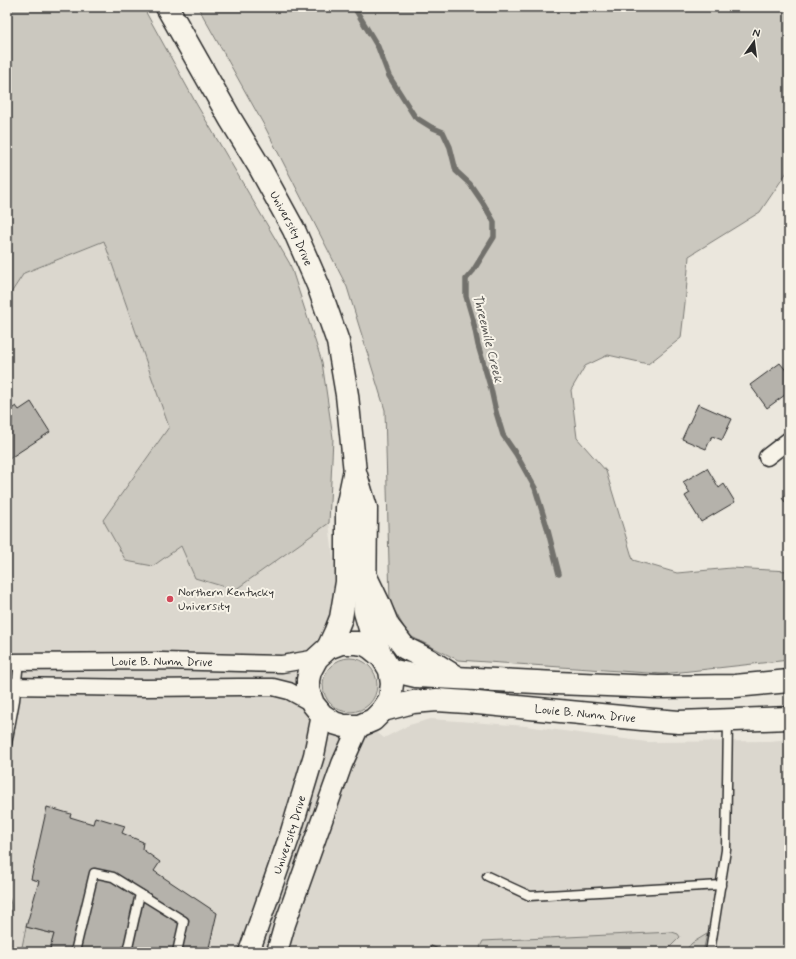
<svg xmlns="http://www.w3.org/2000/svg" width="796" height="959" font-family="Mynerve,sans-serif">
  <style>
    .built { fill: #dbd7ce }
    .green { fill: #cbc8bf; stroke: #7b7a75 }
    .lines { fill: none; stroke-linecap: round; stroke-linejoin: round }
    .stream { stroke: #72716c; stroke-width: 5.5 }
    .building { fill: #b5b2ab; stroke: #2b2b2b }
    .service-casing { stroke: #2b2b2b; stroke-width: 11 }
    .minor-casing { stroke: #2b2b2b; stroke-width: 19 }
    .tertiary-casing { stroke: #2b2b2b; stroke-width: 23 }
    .secondary-casing { stroke: #2b2b2b; stroke-width: 25 }
    .service { stroke: #f7f3e8; stroke-width: 8 }
    .minor { stroke: #f7f3e8; stroke-width: 16 }
    .tertiary { stroke: #f7f3e8; stroke-width: 20 }
    .secondary { stroke: #f7f3e8; stroke-width: 22 }
    .poi-dot { fill: #d1495b; stroke: #f7f3e8; stroke-width: 1.5 }
    .labels { text-anchor: middle; stroke-width: 4; stroke-linejoin: round; paint-order: stroke }
    .street-label { font-size: 12px; fill: #2b2b2b; stroke: #f7f3e8 }
    .poi-label { font-size: 12px; fill: #2b2b2b; stroke: #f7f3e8; text-anchor: start }
    .water-label { font-size: 13px; font-style: italic; fill: #555451; stroke: #f7f3e8 }
  </style>
  <rect width="100%" height="100%" fill="#ebe7dd"/>
  <filter id="ink" filterUnits="userSpaceOnUse"><feTurbulence type="fractalNoise" baseFrequency=".025" numOctaves="2"/><feDisplacementMap in="SourceGraphic" scale="8" xChannelSelector="R" yChannelSelector="G"/><feConvolveMatrix kernelMatrix="1 2 1 2 8 2 1 2 1" color-interpolation-filters="sRGB"/></filter>
  <g filter="url(#ink)">
    <path class="built" d="M104,241L169,427L103,520L153,566L181,546L195,578L235,590L329,523L335,572L332,609L323,632L312,647L298,670L297,681L302,706L307,717L326,733L343,737L375,731L384,738L409,725L431,719L526,726L647,742L770,741L789,739V952H7V299L24,273Z"/>
    <g class="green">
      <path d="M7,7H143L197,105L290,264L322,362L333,438L329,523L235,590L195,578L181,546L153,566L126,561L103,520L169,427L104,241L24,273L7,299Z"/>
      <path d="M198,7H789V169L760,212L689,256L686,294L681,338L648,364L608,355L585,366L571,390L577,438L606,471L633,560L677,573L731,568L789,571V660L663,674L458,660L408,635L390,602L385,410L347,287L265,127Z"/>
      <circle cx="350" cy="685" r="27"/>
      <path d="M7,895C14,904 10,912 8,922H7Z"/>
      <path d="M26,927L54,934L49,952H21Z"/>
      <path d="M672,932L678,934L680,937L665,952H482L480,947L483,941Z"/>
      <path d="M707,934L703,952H684L692,943Z"/>
    </g>
    <g class="lines">
      <path class="stream" d="M354,7L378,47L389,76L415,117L431,127L443,132L450,147L456,171L470,184L483,203L494,222V237L473,271L466,279V296L473,320L478,345L491,389L496,412L503,435L516,454L535,488L547,527L559,574"/>
    </g>
    <g class="building">
      <path d="M780,363L789,374V392L767,408L750,385Z"/>
      <path d="M31,402L50,432L7,460V419L9,418L7,415V412L16,406L19,410Z"/>
      <path d="M698,404L732,419L722,440L712,436L706,449L682,439Z"/>
      <path d="M707,468L719,488L724,484L735,502L701,522L685,496L690,493L683,482Z"/>
      <path d="M789,492V507L782,498Z"/>
      <path d="M47,807L71,814L70,817L93,824L95,817L125,826L122,833L143,842L142,849L160,862L154,871L217,913L208,952H49L54,934L26,927L39,881L31,879Z"/>
      <path d="M431,946L447,952H428Z"/>
    </g>
    <g class="lines">
      <g class="service-casing">
        <g id="service">
          <path d="M7,744L15,700L19,661"/>
          <path d="M487,876L530,896L721,885"/>
          <path d="M75,952L94,873L113,877L184,921L177,952"/>
          <path d="M127,952L140,894"/>
          <path d="M710,952L726,850L728,721"/>
        </g>
      </g>
      <g class="minor-casing">
        <g id="minor">
          <path d="M767,457L789,440"/>
          <path id="s1" d="M7,662L162,661L282,664L317,658"/>
          <path d="M7,686L146,688L239,687H273L289,691L313,704"/>
        </g>
      </g>
      <g class="tertiary-casing">
        <g id="tertiary">
          <path id="s2" d="M249,952L290,835L314,755L322,715"/>
          <path d="M277,952L285,924L342,764L359,726"/>
        </g>
      </g>
      <g class="secondary-casing">
        <g id="secondary">
          <path id="s3" d="M167,7L231,120L259,166L294,230L318,285L338,342L347,395L355,472L366,508L365,612L371,632L382,657L390,670L392,684L390,699L383,710L373,720L359,726H344L334,723L322,715L313,704L308,690V680L310,671L317,658L328,648L341,643H356L364,644L371,648L382,657"/>
          <path d="M367,579L379,604L388,626L405,648L429,660L456,677"/>
          <path d="M328,648L335,633L341,618L347,582V508L354,474"/>
          <path d="M390,670L416,676L556,683L658,687L735,686L789,681"/>
          <path id="s4" d="M383,710L413,702L437,700L467,702L642,719L679,722L789,718"/>
        </g>
      </g>
      <use href="#service" class="service"/>
      <use href="#minor" class="minor"/>
      <use href="#tertiary" class="tertiary"/>
      <use href="#secondary" class="secondary"/>
    </g>
  </g>
  <circle class="poi-dot" cx="170" cy="599" r="4"/>
  <g class="labels">
    <g class="street-label">
      <text dy="4" stroke="none"><textPath href="#s3" startOffset="254">University Drive</textPath></text>
      <text dy="4" stroke="none"><textPath href="#s1" startOffset="155">Louie B. Nunn Drive</textPath></text>
      <text dy="4" stroke="none"><textPath href="#s4" startOffset="204">Louie B. Nunn Drive</textPath></text>
      <text dy="4" stroke="none"><textPath href="#s2" startOffset="124">University Drive</textPath></text>
    </g>
    <g class="poi-label">
      <text x="178" y="596">Northern Kentucky<tspan x="178" dy="14">University</tspan></text>
    </g>
    <g class="water-label">
      <text transform="translate(489 338) rotate(76)" y="5">Threemile Creek</text>
    </g>
  </g>
  <rect width="796" height="959" fill="none" stroke="#f7f3e8" stroke-width="24"/>
  <rect x="12" y="12" width="772" height="935" fill="none" stroke="#2b2b2b" stroke-width="1.5" filter="url(#ink)"/>
  <g transform="translate(754 42) rotate(14)" stroke="#f7f3e8" stroke-width="3" paint-order="stroke">
  <path d="M0-3L7 15L0 10L-7 15Z" fill="#2b2b2b"/>
  <text y="-6" font-size="11" font-weight="bold" text-anchor="middle" fill="#2b2b2b">N</text>
  </g>
</svg>
